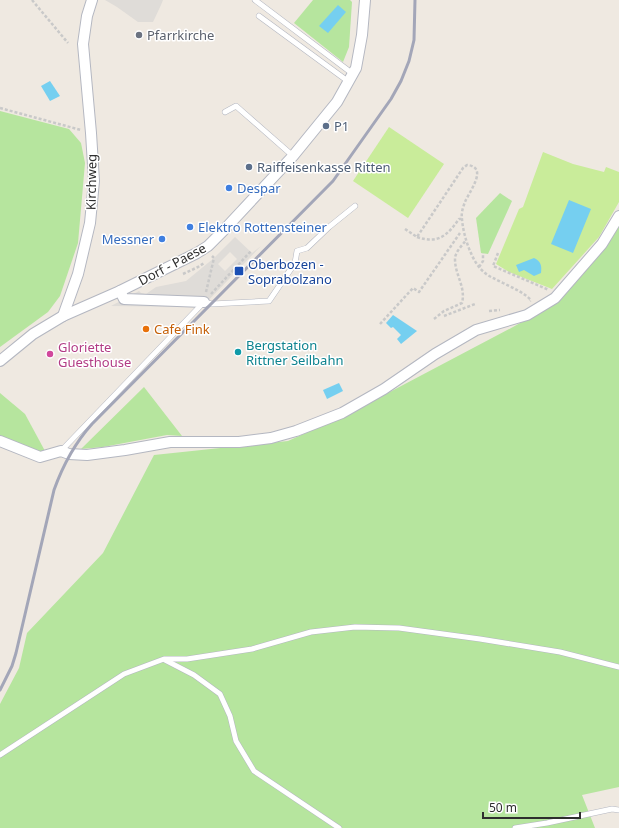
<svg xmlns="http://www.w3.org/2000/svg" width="619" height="828" font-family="'Noto Sans',sans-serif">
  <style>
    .green { fill: #b6e59e }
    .pitch { fill: #c9ec9a }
    .plaza { fill: #dfdcd8; fill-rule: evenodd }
    .water { fill: #75cff0 }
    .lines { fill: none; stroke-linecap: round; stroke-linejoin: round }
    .lane-casing { stroke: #b4b7c1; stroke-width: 6 }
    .street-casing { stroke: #b4b7c1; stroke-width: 12 }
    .path { stroke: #c9c9c9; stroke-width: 2.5; stroke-dasharray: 3 2; stroke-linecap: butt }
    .lane { stroke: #fff; stroke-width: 5 }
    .street { stroke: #fff; stroke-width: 10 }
    .rail { stroke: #a3a6b8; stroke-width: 3 }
    .worship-dot { fill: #6b7280; stroke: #fff; stroke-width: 1.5 }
    .service-dot { fill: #5c6f8a; stroke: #fff; stroke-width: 1.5 }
    .shop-dot { fill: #3f7fe0; stroke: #fff; stroke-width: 1.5 }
    .transit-dot { fill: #1a4fb4; stroke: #fff; stroke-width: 1.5 }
    .food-dot { fill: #e8710a; stroke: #fff; stroke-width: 1.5 }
    .culture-dot { fill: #0f9aa8; stroke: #fff; stroke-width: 1.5 }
    .hotel-dot { fill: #d1479c; stroke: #fff; stroke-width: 1.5 }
    .labels { text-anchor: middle; stroke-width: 3; stroke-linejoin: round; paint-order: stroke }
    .worship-label { font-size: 13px; fill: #5b616d; stroke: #fff; text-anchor: start }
    .service-label { font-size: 13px; fill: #4e5e75; stroke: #fff; text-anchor: start }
    .street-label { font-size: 13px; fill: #2e2e2e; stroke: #fff }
    .shop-label { font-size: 13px; fill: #366cbe; stroke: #fff; text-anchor: start }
    .transit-label { font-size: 13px; fill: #164399; stroke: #fff; text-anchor: start }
    .food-label { font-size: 13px; fill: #c56008; stroke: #fff; text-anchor: start }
    .culture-label { font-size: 13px; fill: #0d838f; stroke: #fff; text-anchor: start }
    .hotel-label { font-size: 13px; fill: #b23c85; stroke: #fff; text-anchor: start }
  </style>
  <rect width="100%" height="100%" fill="#efe9e1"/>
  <g class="green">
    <path d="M313,0H350L352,2L349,47L343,62L294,23Z"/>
    <path d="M0,111L69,129L81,143L85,163L78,243L60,296L48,312L0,347Z"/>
    <path d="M500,193L512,201L488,254L481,253L476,218Z"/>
    <path d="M619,227V787L582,795L595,828H0V704L19,668L27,633L103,553L154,455L288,441L350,413L513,327L554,304Z"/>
    <path d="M144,387L182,436L167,435L103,447L81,449Z"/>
    <path d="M0,393L25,414L45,451L38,452L0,438Z"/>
  </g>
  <g class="pitch">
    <path d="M389,127L444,164L408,218L353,181Z"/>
    <path d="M543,152L573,164L604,172L606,167L619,172V202L599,237L552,289L509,272L496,264L519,209L523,207Z"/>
  </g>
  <g class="plaza">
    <path d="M105,0H163L161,5L153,22H138L117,7Z"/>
    <path d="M235,237L252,253L261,246L200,309L193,307L111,306L139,291L141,293L146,294L156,287L186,281L214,258ZM230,252L237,259L225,271L218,264Z"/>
  </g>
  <g class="water">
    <path d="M338,5L346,12L328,33L319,26Z"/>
    <path d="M50,81L60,96L50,101L41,86Z"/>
    <path d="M569,200L591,209L573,253L551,244Z"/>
    <path d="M534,258C541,261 542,266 541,273L534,276L524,270L519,272L516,265Z"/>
    <path d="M393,315L417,331L401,344L397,339L401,335L393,327L391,328L386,323Z"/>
    <path d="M339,383L343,391L327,399L323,390Z"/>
  </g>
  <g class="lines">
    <g class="lane-casing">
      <g id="lane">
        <path d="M255,0L353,74"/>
        <path d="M259,16L349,82"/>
        <path d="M225,112L236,106L293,156"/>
        <path d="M61,451L204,302L212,304L269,301L295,263L297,251L307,248L329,227L355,206"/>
        <path d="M165,660L194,675L220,694L230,716L236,741L254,771L339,828"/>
        <path d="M0,755L124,674L164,659H187L252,649L311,632L355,627L399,628L480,639L560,652L619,667"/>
        <path d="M515,828L547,823L612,809L619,810"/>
      </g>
    </g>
    <g class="street-casing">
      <g id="street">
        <path d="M120,291L124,299L204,302"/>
        <path d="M63,316L78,274L90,223L94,181L91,133L83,44L87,16L92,0"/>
        <path d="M0,361L33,334L63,316L120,291L197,253L208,246L223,231L293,156L337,102L356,68L362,35L365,0"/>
        <path d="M0,441L40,457L61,451L69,454L87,455L125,450L170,442H239L271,438L296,431L342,413L384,389L435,354L476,330L527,315L555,298L602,244L619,216"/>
      </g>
    </g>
    <g class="path">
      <path d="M32,0L68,43"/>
      <path d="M0,108L81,130"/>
      <path d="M405,229L417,237L463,168L467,165C489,167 469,192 465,202C463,207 461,213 462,219C463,235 472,263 484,272C489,277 496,279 503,283C513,288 523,292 531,300L530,301"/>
      <path d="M417,237C438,244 447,236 459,219H462"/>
      <path d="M498,253L493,266L549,290"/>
      <path d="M479,267L483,261V253"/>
      <path d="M183,274L198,267L204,263"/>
      <path d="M206,292L214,258L212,256"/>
      <path d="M211,294L251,251"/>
      <path d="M489,311L500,310"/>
      <path d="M444,316L475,304"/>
      <path d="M434,319L444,311L462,303C466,287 455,275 455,259C455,252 462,246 466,240"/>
      <path d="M380,324L413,288L419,292L460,233"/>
    </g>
    <use href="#lane" class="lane"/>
    <use href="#street" class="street"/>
    <path class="rail" d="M0,690L12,666L16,653L54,490C63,465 74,444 92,424L333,181L391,99L401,81L409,61L414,40L415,0"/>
  </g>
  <circle class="worship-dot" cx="139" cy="35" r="4"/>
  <g class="service-dot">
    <circle cx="326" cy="126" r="4"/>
    <circle cx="249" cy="167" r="4"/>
  </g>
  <g class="shop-dot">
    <circle cx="229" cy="188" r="4"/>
    <circle cx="190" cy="227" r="4"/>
    <circle cx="162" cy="239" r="4"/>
  </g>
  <rect class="transit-dot" x="234" y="266" width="10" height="10" rx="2"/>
  <circle class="food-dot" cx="146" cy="329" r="4"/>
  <circle class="culture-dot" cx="238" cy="352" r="4"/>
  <circle class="hotel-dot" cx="50" cy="354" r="4"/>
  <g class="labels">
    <g class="worship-label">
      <text x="147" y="40">Pfarrkirche</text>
    </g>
    <g class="service-label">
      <text x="334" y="131">P1</text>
      <text x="257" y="172">Raiffeisenkasse Ritten</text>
    </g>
    <g class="street-label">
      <text transform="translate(91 182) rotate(-89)" y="5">Kirchweg</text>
      <text transform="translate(172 264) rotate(-28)" y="5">Dorf - Paese</text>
    </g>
    <g class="shop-label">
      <text x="237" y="193">Despar</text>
      <text x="198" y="232">Elektro Rottensteiner</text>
      <text x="154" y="244" text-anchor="end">Messner</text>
    </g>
    <g class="transit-label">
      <text x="248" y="269">Oberbozen -<tspan x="248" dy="15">Soprabolzano</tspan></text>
    </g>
    <g class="food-label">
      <text x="154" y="334">Cafe Fink</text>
    </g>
    <g class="culture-label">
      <text x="246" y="350">Bergstation<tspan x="246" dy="15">Rittner Seilbahn</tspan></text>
    </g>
    <g class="hotel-label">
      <text x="58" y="352">Gloriette<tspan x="58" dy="15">Guesthouse</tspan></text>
    </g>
  </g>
  <path d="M483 812v6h97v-6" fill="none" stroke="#2e2e2e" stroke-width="2"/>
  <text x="489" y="812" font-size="12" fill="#2e2e2e" stroke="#ffffff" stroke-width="3" paint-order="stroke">50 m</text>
</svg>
